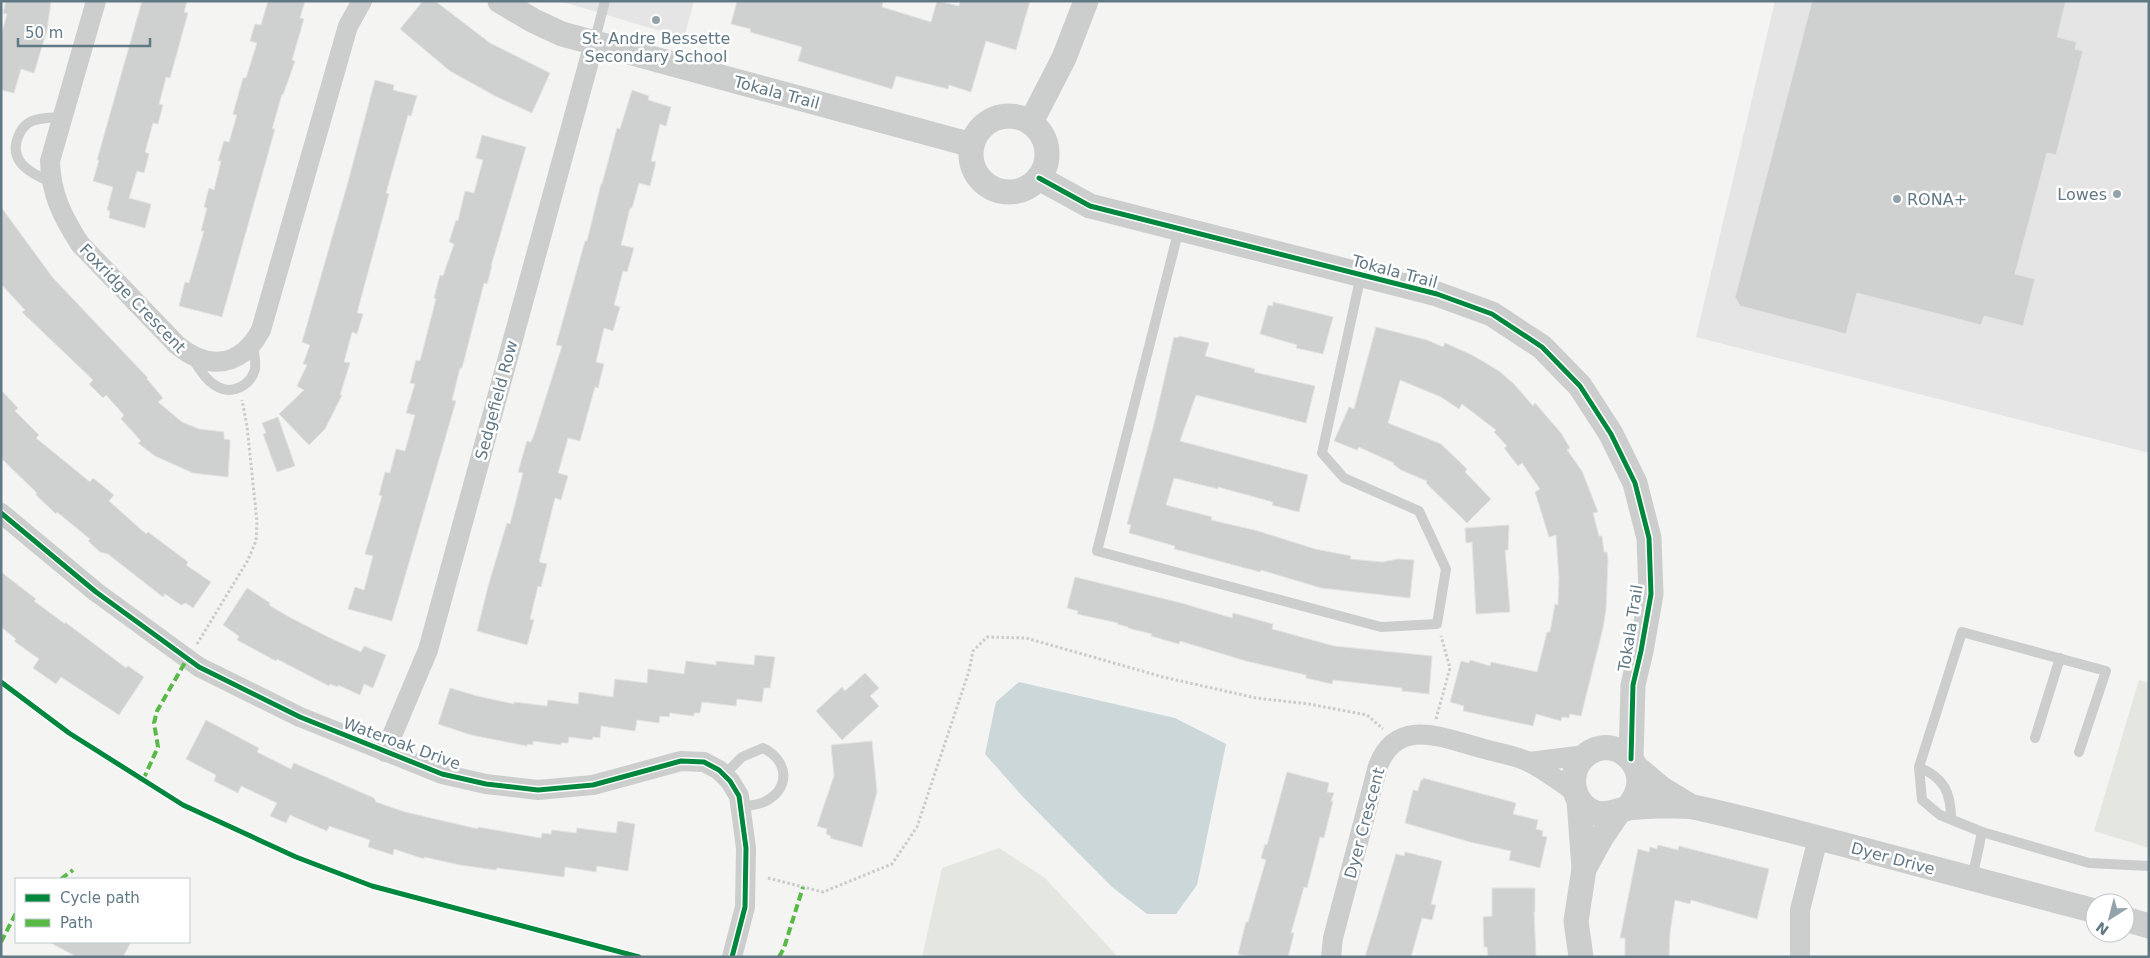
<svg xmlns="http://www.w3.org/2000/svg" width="2150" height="958" font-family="'DejaVu Sans',sans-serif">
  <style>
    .built { fill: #e4e5e4 }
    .green { fill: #e4e7e0 }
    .water { fill: #cbd7d8 }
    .building { fill: #cfd0d0; stroke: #e3e3e2 }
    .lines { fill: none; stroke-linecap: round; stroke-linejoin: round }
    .path { stroke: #cacbcc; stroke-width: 3; stroke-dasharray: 2.5 2.5; stroke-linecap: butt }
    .service { stroke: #cccdcd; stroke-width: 10 }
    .minor { stroke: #cccdcd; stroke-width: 20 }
    .tertiary { stroke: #cccdcd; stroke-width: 25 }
    .quiet { stroke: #58b947; stroke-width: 4; stroke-dasharray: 8 4; stroke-linecap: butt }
    .cycleway-casing { stroke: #fff; stroke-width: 8 }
    .cycleway { stroke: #00873e; stroke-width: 5 }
    .poi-dot { fill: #94a3ab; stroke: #fff; stroke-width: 2 }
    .labels { text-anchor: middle; stroke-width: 5; stroke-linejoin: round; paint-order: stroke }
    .poi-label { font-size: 16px; fill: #617885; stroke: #fff }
    .street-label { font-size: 16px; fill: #617885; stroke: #fff }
  </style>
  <rect width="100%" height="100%" fill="#f4f4f2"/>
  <g class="built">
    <path d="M560,1H694L684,38Z"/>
    <path d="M1775,1H2149V453L1696,337Z"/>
  </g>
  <g class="green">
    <path d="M2139,680L2149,683V848L2094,831Z"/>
    <path d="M999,848L1045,878L1118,957H922L942,868Z"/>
  </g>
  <path class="water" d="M1019,682L1175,718L1226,744L1197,885L1176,914H1147L1112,887L1024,798L985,754L996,702Z"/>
  <g class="building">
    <path d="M6,1H51L47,30L34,73L21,69L14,93L1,90V36L7,14L3,13Z"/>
    <path d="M142,1H187L184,12L188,13L170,78L166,77L159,104L163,105L158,124L153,123L145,152L149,154L144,173L137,171L129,198L151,204L145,228L109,218L110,211L107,210L113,187L93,181L99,160H97Z"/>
    <path d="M268,1H305L300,18L304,19L292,60L295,61L283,95L282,94L272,129H275L222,317L179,306L185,282L189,283L204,231H201L207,208L204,207L209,188L214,190L221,161H218L224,141L229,142L237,115L233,114L243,78H246L257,43L250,41L255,24L261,25Z"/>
    <path d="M423,1H435L490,43L550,73L532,113L497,97L450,71L400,29Z"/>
    <path d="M737,1H883L882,7L931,22L937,1L959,6L960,1H1030L1016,50L986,41L971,92L949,85L948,89L896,76L892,89L798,61L802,47L750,32L751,29L731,24Z"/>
    <path d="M1812,1H2066L2057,37L2077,42L2075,49L2083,51L2056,155L2047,153L2015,274L2035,279L2023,326L1984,316L1981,325L1857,293L1846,334L1740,306L1735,297Z"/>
    <path d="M375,80L394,85L393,90L417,96L411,116L408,115L386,193L389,194L357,313L363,314L357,334L352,332L344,362L350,363L340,395H342L325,429L309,445L279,414L304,390L297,386L307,365L303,364L310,345L302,342L348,182Z"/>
    <path d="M632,90L649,96L648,100L671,107L666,126L660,124L651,161L656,162L650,186L639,183L632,208H630L621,245L634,248L627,272L623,271L614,305L620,307L613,331L604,328L596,362L604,364L598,388L595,387L580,441L568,438L558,473L568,476L561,500L555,498L539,562L547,564L541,587L538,586L530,619L534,620L527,645L477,631L489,583L507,523L510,524L523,473L518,472L527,441L531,442L534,435L562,346L556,345L585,241H587L601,184H602L617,128L620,129Z"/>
    <path d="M482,135L526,147L491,266H492L487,284L484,283L462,368H460L452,400L456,401L392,621L348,609L355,587L364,590L373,556L365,554L382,496L379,495L385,472L390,473L396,449L405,451L415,415L406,413L415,384L410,383L416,360L420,361L436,299L434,298L440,275L443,276L454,244L449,242L456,220L458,221L465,191L474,193L483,160L476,158Z"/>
    <path d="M1,207L53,278L148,378L147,379L163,398L158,402L182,422L199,429L224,432V439L230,440V445L228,477L193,473L155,456L138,443L141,441L121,419L124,415L106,395L103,398L89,384L93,380L22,312L25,310L1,284Z"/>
    <path d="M1273,302L1333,317L1323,354L1296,348L1297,345L1260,334L1268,305L1273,306Z"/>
    <path d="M1376,327L1427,340L1443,347L1445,343L1472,355L1499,371L1514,384L1533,406L1535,403L1561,433L1570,448L1567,450L1582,471L1598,512L1593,513L1599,536H1602L1604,552H1607L1608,560L1606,609L1603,628L1581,716L1570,714L1569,718L1562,717L1561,721L1536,714L1533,726L1463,711L1464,706L1450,702L1461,661L1469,663L1470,660L1490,666L1491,662L1537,672L1547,632H1550L1555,604L1558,605L1559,578L1556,535L1549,537L1535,492L1540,489L1522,463L1518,466L1504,448L1507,446L1494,432L1496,430L1462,404L1459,409L1441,397L1400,380L1388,423L1441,444L1467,469L1465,472L1491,499L1467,523L1426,483L1427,481L1401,470L1393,464L1394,463L1359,447L1357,450L1334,441L1349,407L1354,409Z"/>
    <path d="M1179,336L1209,343L1205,356L1255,369L1254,372L1315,386L1306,423L1196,395L1180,441L1308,475L1299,512L1272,505L1273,502L1218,487V489L1174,478L1166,505L1212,517L1211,520L1258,531L1315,549L1351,556L1350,559L1382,562L1398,559L1414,560L1410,598L1321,588L1261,570L1260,572L1182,551L1174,549L1175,546L1129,533L1131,525L1127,524L1154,424L1174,337L1178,338Z"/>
    <path d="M1,390L18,408L15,411L39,435L36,438L90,482L93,478L114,495L109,501L146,534L148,532L188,562L186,565L211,582L193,608L186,603L181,605L165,594L163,597L108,554L100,552L88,541L90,539L57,512L56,514L36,495L37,493L1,458Z"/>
    <path d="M278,417L295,466L277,472L263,434L266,433L262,423Z"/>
    <path d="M1509,525L1508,550H1505L1510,612L1476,614L1472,542L1466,543L1465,528Z"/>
    <path d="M1,572L36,599L34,601L65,624V622L126,668L128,666L144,677L119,715L61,677L56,684L33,668L39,659L14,641L16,639L1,627Z"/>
    <path d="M1075,577L1181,603L1232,618L1233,613L1273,624L1272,629L1334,646L1432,656L1429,694L1402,691V688L1333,680L1332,684L1306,678V675L1246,661L1180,641L1179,644L1151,636L1152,634L1128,628V627L1117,624L1118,623L1077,614L1078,611L1067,608Z"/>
    <path d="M247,588L270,603L269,605L289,617L330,638L361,652L364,646L386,655L373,688L364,684L360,695L338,685V687L330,684L329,686L277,659L276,661L237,640L239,636L223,625Z"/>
    <path d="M755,655L775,657L770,688H764L762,702L737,699L736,706L702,702L700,713H694V716L670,713L669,717L660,716L659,723L637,720L635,731L601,726L600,738L593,737L592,740L569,737L568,743H561V745L533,741V745L527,744V746L471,735L438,724L450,688L477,696L514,704V702L547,706L548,700L578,704L579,692L613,697L615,679L647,683L648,669L684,674L686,661L716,665V661L754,665Z"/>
    <path d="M865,673L879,688L870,696L879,706L842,740L816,711L842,687L845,691Z"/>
    <path d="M206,720L259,748L257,752L291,769L294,763L374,798L376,802L405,812L478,829V827L541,838L542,833L551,834L552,830L576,833L577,828L616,833L618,821L635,824L628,871L597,866L596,872L565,867L564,877L497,868L496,870L460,865L424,857V859L394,849L393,855L368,847L370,840L329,826L327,831L290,815L286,823L270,816L277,803L241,786L238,793L214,781L216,775L186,759Z"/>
    <path d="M872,741L877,792L862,847L830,838L831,836L826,834L827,829L817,826L834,776L831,745Z"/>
    <path d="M1287,772L1329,783L1327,792L1334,793L1331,801H1333L1324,838L1320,837L1307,888L1304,887L1291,933H1294L1288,957H1249L1238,954L1246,922H1248L1266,860L1261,858L1265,844L1267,845Z"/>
    <path d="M1423,778L1516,803L1513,814L1538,820L1536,829L1543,831L1542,836L1547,837L1540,868L1509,860L1511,851L1470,842L1405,823L1413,790L1418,791L1421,780H1423Z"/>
    <path d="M1658,845L1678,850L1679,846L1769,869L1757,919L1691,900L1690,904L1675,900L1670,932L1669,957H1625V938H1620L1638,849L1649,852L1650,847L1657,849Z"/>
    <path d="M1405,852L1442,861L1431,904L1436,905L1432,920L1422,918L1411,957H1365L1396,854L1404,856Z"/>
    <path d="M1492,888H1535V912H1534L1536,957H1488L1487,947H1484L1483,917L1492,916Z"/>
    <path d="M49,942H131L123,957H77Z"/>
  </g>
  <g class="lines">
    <g class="path">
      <path d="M197,644L248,560L256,541L257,522L247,426L242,400"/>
      <path d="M1436,719L1450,668L1441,636"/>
      <path d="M768,878L823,892L892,864L917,827L969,671L973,651L987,637L1026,638L1163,677L1256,698L1309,704L1367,715L1383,729"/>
    </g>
    <g class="service">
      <path d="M594,43L605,1"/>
      <path d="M51,182C32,174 8,162 18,137C20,132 23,127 27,124C35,117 52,118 62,117"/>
      <path d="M1179,229L1097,551L1381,627L1437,624L1446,569L1419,511L1344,478L1322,453L1361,275"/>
      <path d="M192,358C199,368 206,381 218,387C233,395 251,385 255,369C256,362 254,352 253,345"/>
      <path d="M2035,738L2060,658"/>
      <path d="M2079,752L2106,671L1962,632L1919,767L1922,800L1940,815L1982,832L2089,863L2149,866"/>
      <path d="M1919,767C1944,778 1951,792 1951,819"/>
      <path d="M724,775L742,757L763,748C789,761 791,789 764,802C757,805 748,806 741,807"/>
      <path d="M1972,879L1982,832"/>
    </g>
    <g class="minor">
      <path d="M96,1L50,161C51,194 62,216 80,244L177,345C209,371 241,367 261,330L348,26L362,1"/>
      <path d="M1,513L96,592L199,667L300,717L442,774L486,784L538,790L593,785L681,761L704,762L719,770L730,781L739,796L746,848L745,907L732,957"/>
      <path d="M385,752L428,650L594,43"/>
      <path d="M1529,762L1586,755"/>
      <path d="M1331,957L1333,938L1378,766C1397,716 1443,738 1481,748C1497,753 1515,755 1529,762C1545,770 1560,782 1575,792"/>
      <path d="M1800,957V910L1818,838"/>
    </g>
    <g class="tertiary">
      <path d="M500,1L534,21L562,34L972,145"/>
      <circle cx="1009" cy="154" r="38"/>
      <path d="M1031,122L1064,58L1086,1"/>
      <path d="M1039,178L1090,206L1437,294L1492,314L1542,347L1580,386L1611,434L1635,483L1649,538L1651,594L1641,651L1633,685L1631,759"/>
      <path d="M1637,768L1662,789L1690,806"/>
      <path d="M1579,800L1584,869L1576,921L1581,957"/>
      <path d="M1626,809C1661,774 1617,730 1586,755C1566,771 1571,805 1596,813C1608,816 1615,811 1625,809C1636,806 1682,805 1693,807C1750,819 1806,835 1861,849C1939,870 2017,891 2095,911"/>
      <path d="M1584,869L1601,838L1618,813"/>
      <path d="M2125,919L2149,926"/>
    </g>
    <g class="quiet">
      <path d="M143,780L158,747L154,723L157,711L187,659"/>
      <path d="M61,879L73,870"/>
      <path d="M1,942L16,913"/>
      <path d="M779,957L784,948L803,887"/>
    </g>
    <g class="cycleway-casing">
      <g id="cycleway">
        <path d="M1039,178L1090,206L1437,294L1492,314L1542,347L1580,386L1611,434L1635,483L1649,538L1651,594L1641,651L1633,685L1631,759"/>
        <path d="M1,513L96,592L199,667L300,717L442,774L486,784L538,790L593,785L681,761L704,762L719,770L730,781L739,796L746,848L745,907L732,957"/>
        <path d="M1,682L69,733L183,805L296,857L372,886L639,957"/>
      </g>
    </g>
    <use href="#cycleway" class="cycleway"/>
  </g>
  <g class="poi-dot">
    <circle cx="656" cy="20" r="5"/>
    <circle cx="2117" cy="194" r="5"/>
    <circle cx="1897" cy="199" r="5"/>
  </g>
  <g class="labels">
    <g class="poi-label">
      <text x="656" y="44">St. Andre Bessette<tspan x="656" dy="18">Secondary School</tspan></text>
      <text x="2107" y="200" text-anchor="end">Lowes</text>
      <text x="1907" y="205" text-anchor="start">RONA+</text>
    </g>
    <g class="street-label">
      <text transform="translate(777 92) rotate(15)" y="6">Tokala Trail</text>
      <text transform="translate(1395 271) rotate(15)" y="6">Tokala Trail</text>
      <text transform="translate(133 298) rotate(46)" y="6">Foxridge Crescent</text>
      <text transform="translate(496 400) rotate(-75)" y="6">Sedgefield Row</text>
      <text transform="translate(1630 628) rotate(-81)" y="6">Tokala Trail</text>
      <text transform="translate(402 743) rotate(20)" y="6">Wateroak Drive</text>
      <text transform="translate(1364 823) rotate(-75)" y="6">Dyer Crescent</text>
      <text transform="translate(1893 858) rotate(15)" y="6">Dyer Drive</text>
    </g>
  </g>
  <rect width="2150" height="958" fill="none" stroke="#617885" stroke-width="5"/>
  <rect x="15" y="878" width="175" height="65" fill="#ffffff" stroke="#c0c9ce"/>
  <rect x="25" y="894" width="25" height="8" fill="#00873e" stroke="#c0c9ce"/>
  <text x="60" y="903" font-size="15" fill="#617885">Cycle path</text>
  <rect x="25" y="919" width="25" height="8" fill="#58b947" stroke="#c0c9ce"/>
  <text x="60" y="928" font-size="15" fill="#617885">Path</text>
  <g transform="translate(2110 918) rotate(216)"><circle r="24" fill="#ffffff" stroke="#c0c9ce"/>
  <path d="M0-4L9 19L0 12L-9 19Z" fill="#94a3ab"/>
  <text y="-8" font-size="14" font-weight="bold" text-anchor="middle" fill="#617885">N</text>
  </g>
  <path d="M18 38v8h132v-8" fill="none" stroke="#617885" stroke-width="2.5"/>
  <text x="25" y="38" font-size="15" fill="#617885" stroke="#ffffff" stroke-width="4" paint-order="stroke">50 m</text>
</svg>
